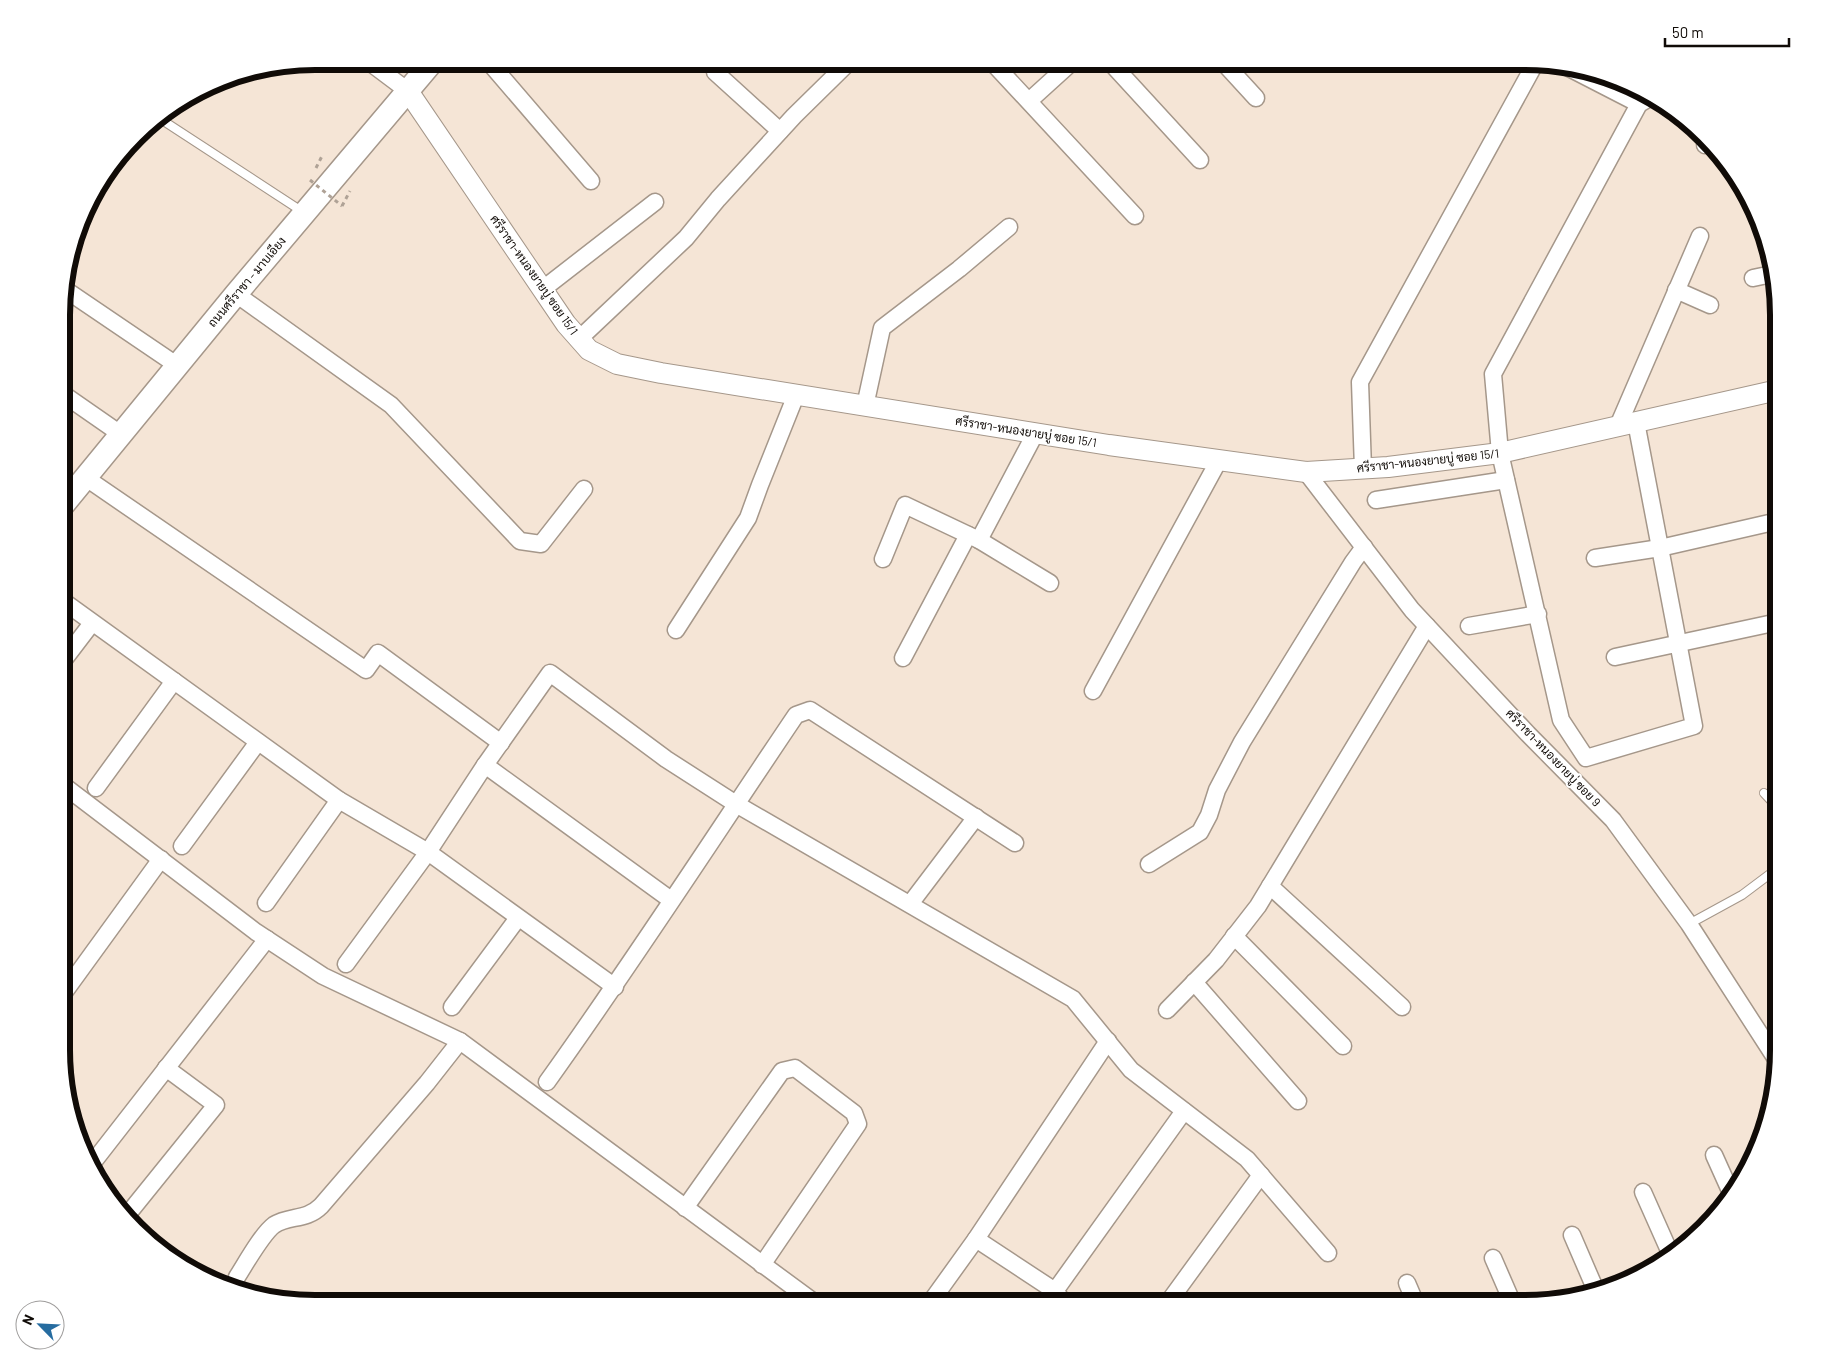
<svg xmlns="http://www.w3.org/2000/svg" width="1840" height="1365" font-family="Barlow,Sarabun,sans-serif">
  <style>
    .lines { fill: none; stroke-linecap: round; stroke-linejoin: round }
    .service-casing { stroke: #a5978a; stroke-width: 10 }
    .minor-casing { stroke: #a5978a; stroke-width: 19 }
    .tertiary-casing { stroke: #a5978a; stroke-width: 22 }
    .secondary-casing { stroke: #a5978a; stroke-width: 25 }
    .path { stroke: #afa296; stroke-width: 3; stroke-dasharray: 4 4; stroke-linecap: butt }
    .service { stroke: #fff; stroke-width: 8 }
    .minor { stroke: #fff; stroke-width: 16 }
    .tertiary { stroke: #fff; stroke-width: 20 }
    .secondary { stroke: #fff; stroke-width: 22 }
    .path-bridge { stroke: #afa296; stroke-width: 3; stroke-dasharray: 4 4; stroke-linecap: butt }
    .labels { text-anchor: middle; stroke-width: 4; stroke-linejoin: round; paint-order: stroke }
    .street-label { font-size: 12px; fill: #100b07; stroke: #fff }
    .rim { fill: none; stroke: #100b07; stroke-width: 6 }
  </style>
  <rect width="100%" height="100%" fill="#f5e5d6"/>
  <g class="lines">
    <g class="service-casing">
      <g id="service">
        <path d="M159,118L303,212"/>
        <path d="M1764,793L1778,808"/>
        <path d="M1689,924L1742,895L1778,868"/>
      </g>
    </g>
    <g class="minor-casing">
      <g id="minor">
        <path d="M368,61L408,91"/>
        <path d="M488,61L591,181"/>
        <path d="M992,62L1135,216"/>
        <path d="M1110,62L1200,160"/>
        <path d="M1223,62L1256,98"/>
        <path d="M1569,68L1639,104"/>
        <path d="M715,72L780,131"/>
        <path d="M1029,101L1072,62"/>
        <path d="M1705,145L1711,143"/>
        <path d="M1753,278L1772,274"/>
        <path d="M63,288L178,366"/>
        <path d="M543,289L655,202"/>
        <path d="M1676,290L1710,305"/>
        <path d="M236,294L391,405L520,541L541,544L584,489"/>
        <path d="M579,339L686,238L718,199L794,116L850,61"/>
        <path d="M63,394L122,435"/>
        <path d="M865,406L882,328L959,269L1009,227"/>
        <path d="M1636,422L1694,726L1586,758L1561,720L1500,453L1493,374L1639,104L1651,97"/>
        <path d="M1618,426L1700,236"/>
        <path d="M1363,469L1360,382L1536,62"/>
        <path d="M1306,472L1412,610L1528,734L1613,820L1689,924L1778,1062"/>
        <path d="M86,478L366,670L378,653L501,743"/>
        <path d="M1376,500L1506,480"/>
        <path d="M979,540L1035,434"/>
        <path d="M1595,558L1660,548L1778,521"/>
        <path d="M883,559L905,505L979,540L1050,583"/>
        <path d="M63,601L339,800L428,852L615,987"/>
        <path d="M1469,626L1538,614"/>
        <path d="M676,630L748,518L760,485L796,395"/>
        <path d="M1615,657L1778,622"/>
        <path d="M903,658L968,535"/>
        <path d="M63,661L92,623"/>
        <path d="M1093,691L1219,460"/>
        <path d="M485,765L671,900"/>
        <path d="M63,785L256,932L323,976L460,1041L815,1303"/>
        <path d="M96,788L174,681"/>
        <path d="M182,846L258,742"/>
        <path d="M1149,864L1200,832L1209,815L1217,790L1242,742L1353,562L1364,547"/>
        <path d="M1270,886L1402,1007"/>
        <path d="M266,903L339,800"/>
        <path d="M910,904L976,817"/>
        <path d="M1234,936L1343,1046"/>
        <path d="M346,964L428,852L485,765L550,673L666,759L736,804L1073,999L1131,1070L1247,1159L1328,1253"/>
        <path d="M1194,982L1298,1101"/>
        <path d="M63,994L161,859"/>
        <path d="M452,1007L518,918"/>
        <path d="M1167,1010L1216,960L1258,906L1427,626"/>
        <path d="M547,1082C633,962 713,838 796,715L810,710L1015,843"/>
        <path d="M1714,1155L1732,1195"/>
        <path d="M91,1165L267,939"/>
        <path d="M1643,1192L1671,1255"/>
        <path d="M685,1208L782,1071L795,1068L854,1113L858,1124L762,1265"/>
        <path d="M128,1214L216,1105L166,1068"/>
        <path d="M1572,1235L1597,1293"/>
        <path d="M976,1239L1055,1291L1065,1304"/>
        <path d="M1493,1258L1513,1304"/>
        <path d="M237,1277C246,1263 262,1234 274,1225C289,1215 306,1221 321,1206L427,1083L460,1041"/>
        <path d="M1407,1283L1416,1304"/>
        <path d="M1055,1291L1184,1111"/>
        <path d="M930,1303L976,1239L1108,1041"/>
        <path d="M1167,1304L1261,1175"/>
      </g>
    </g>
    <g class="tertiary-casing">
      <path id="tertiary" d="M408,91L566,324L589,350L617,364L661,373L1109,445L1306,472L1388,467L1500,453L1778,390"/>
    </g>
    <g class="secondary-casing">
      <path id="secondary" d="M63,505L236,294L433,61"/>
    </g>
    <g class="path">
      <path d="M316,168L323,154"/>
      <path d="M342,206L350,191"/>
    </g>
    <use href="#service" class="service"/>
    <use href="#minor" class="minor"/>
    <use href="#tertiary" class="tertiary"/>
    <use href="#secondary" class="secondary"/>
    <path class="path-bridge" d="M310,180L342,206"/>
  </g>
  <g class="labels">
    <g class="street-label">
      <text transform="translate(534 275) rotate(55)" y="4">ศรีราชา-หนองยายบู่ ซอย 15/1</text>
      <text transform="translate(247 282) rotate(-50)" y="4">ถนนศรีราชา - มาบเอียง</text>
      <text transform="translate(1026 432) rotate(9)" y="4">ศรีราชา-หนองยายบู่ ซอย 15/1</text>
      <text transform="translate(1428 461) rotate(-6)" y="4">ศรีราชา-หนองยายบู่ ซอย 15/1</text>
      <text transform="translate(1553 758) rotate(46)" y="4">ศรีราชา-หนองยายบู่ ซอย 9</text>
    </g>
  </g>
  <path d="M0 0H1840V1365H0ZM315 70H1525A245 245 0 0 1 1770 315V1050A245 245 0 0 1 1525 1295H315A245 245 0 0 1 70 1050V315A245 245 0 0 1 315 70Z" fill="#fff" fill-rule="evenodd"/>
  <path class="rim" d="M315 70H1525A245 245 0 0 1 1770 315V1050A245 245 0 0 1 1525 1295H315A245 245 0 0 1 70 1050V315A245 245 0 0 1 315 70Z"/>
  <g transform="translate(40 1325) rotate(294)"><circle r="24" fill="#ffffff" stroke="#9f9d9c"/>
  <path d="M0-4L9 19L0 12L-9 19Z" fill="#266ca0"/>
  <text y="-8" font-size="14" font-weight="bold" text-anchor="middle" fill="#100b07">N</text>
  </g>
  <path d="M1665 38v8h124v-8" fill="none" stroke="#100b07" stroke-width="2.5"/>
  <text x="1672" y="38" font-size="15" fill="#100b07" stroke="#ffffff" stroke-width="4" paint-order="stroke">50 m</text>
</svg>
